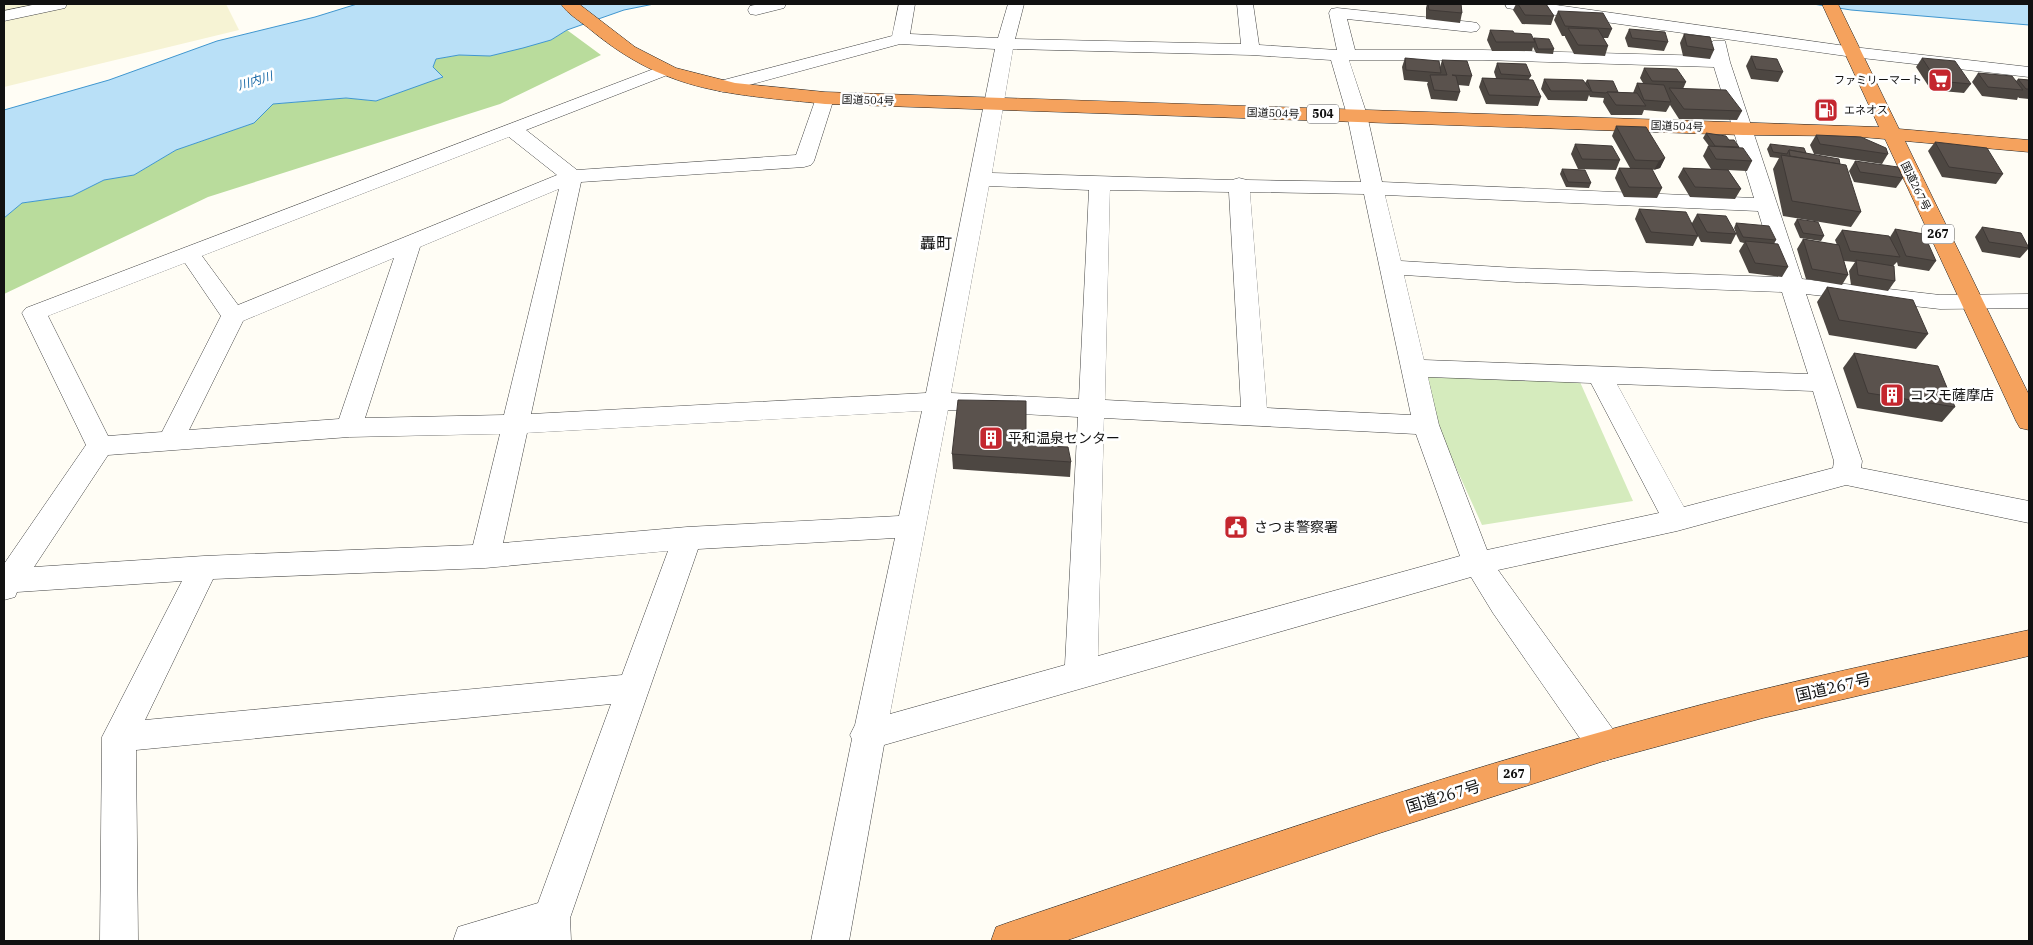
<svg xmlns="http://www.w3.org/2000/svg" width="2033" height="945" font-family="'IBM Plex Serif','Noto Sans JP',serif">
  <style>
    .farmland { fill: #f6f3d4 }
    .green { fill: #d5ebbd }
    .forest { fill: #b9dc9c }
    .water { fill: #b9e0f7; stroke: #3f96cf }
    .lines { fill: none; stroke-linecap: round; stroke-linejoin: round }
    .minor-casing { stroke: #444; stroke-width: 1 }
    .highway-casing { stroke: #222; stroke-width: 1 }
    .minor { fill: #fff; fill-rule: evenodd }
    .highway { fill: #f5a25d; fill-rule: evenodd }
    .wall { fill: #4d4742 }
    .shaded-wall { fill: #3f3936 }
    .building { fill: #5a524d; stroke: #3f3936 }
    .labels { text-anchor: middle; stroke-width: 5; stroke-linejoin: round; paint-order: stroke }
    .far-poi-label { font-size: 11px; fill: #111; stroke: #fff; text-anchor: end }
    .far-street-label { font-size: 11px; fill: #111; stroke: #fff }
    .far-water-label { font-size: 12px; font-style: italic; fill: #1768a6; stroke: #fff }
    .shield { fill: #fff; stroke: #585858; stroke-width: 1 }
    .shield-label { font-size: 12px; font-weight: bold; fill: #111 }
    .poi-label { font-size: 14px; fill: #111; stroke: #fff; text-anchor: start }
    .quarter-label { font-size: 16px; fill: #111; stroke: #fff }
    .near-street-label { font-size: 16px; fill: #111; stroke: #fff }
  </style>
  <rect width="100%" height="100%" fill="#fffdf5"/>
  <path class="farmland" d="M4,4H226L239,30L4,87Z"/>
  <path class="green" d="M1428,375L1580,382L1633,501L1482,525L1435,421Z"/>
  <path class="forest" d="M567,30L601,55L500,104L208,197L4,294V218L22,203L72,196L104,180L134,175L176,150L254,123L273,104L346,98L376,101L442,77L433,67L436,59L459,55L490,56L551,40Z"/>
  <g class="water">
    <path d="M357,4H654L624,10L567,30L551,40L523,48L490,56L459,55L436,59L433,67L443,77L376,101L346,98L273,104L254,123L176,150L134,175L104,180L72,196L22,203L4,218V110L109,80L217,41L315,17Z"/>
    <path d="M1813,4H2029V25L1851,10Z"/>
  </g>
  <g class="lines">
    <g class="minor-casing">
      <g id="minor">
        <path d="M37,4H67L65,8L4,21V11Z"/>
        <path d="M760,4H786L784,8L756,15L750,14L748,10L750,6Z"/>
        <path d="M899,4H915L910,34L998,38L1008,4H1024L1015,39L1241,44L1237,4H1253L1259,45L1337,50L1329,13L1331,9L1337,8L1471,22L1477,23L1480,27L1477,31L1471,32L1347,19L1355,50H1483L1711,56L1710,45L1713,41H1725L1730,62L1802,279L1940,295L2029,294V308L1940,309L1806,294L1862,461L1861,468L2029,501V523L1846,485L1677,531L1498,570L1617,735L1622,746L1617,757L1605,761L1593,757L1493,613L1471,577L884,745L849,941H811L852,739L850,735L855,725L895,538L698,549L570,918L571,941H453L458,927L538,903L611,704L136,750L138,941H100L102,737L182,581L17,592L15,597L4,600V564L86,445L22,313L26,308L664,65L670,66L673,70L670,74L526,130L577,170L796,155L816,98L818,94H832L834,98L814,161L811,165L804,167L581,182L531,414L926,393L995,49L900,44L723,92L716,90L714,86L716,82L892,36ZM1013,49L1251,55L1331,60L1347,115L1361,182L1247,180L1239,178L1232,180L992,173ZM1349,60H1483L1714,67L1754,198L1382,182L1367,115ZM509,137L557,175L238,305L202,256ZM989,186L1089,190L1079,399L951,393ZM559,189L504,415L365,418L420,247ZM1110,190L1229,192L1241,407L1105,400ZM1250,192L1364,194L1411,415L1267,408ZM1385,195L1758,211L1778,277L1516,268L1401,261ZM394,258L339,419L189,430L243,321ZM185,263L221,316L162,432L108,436L48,316ZM1404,275L1516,282L1782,292L1808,374L1424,360ZM1428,377L1591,383L1659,513L1487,550L1439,425ZM1617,384L1813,391L1834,461L1833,468L1684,507ZM948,410L1078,417L1065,665L890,714ZM922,411L899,516L687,527L503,543L527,433ZM1104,418L1416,434L1460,556L1098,656ZM500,434L473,545L204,556L34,567L108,455L349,437ZM668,551L622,675L145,720L213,579L485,568Z"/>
        <path d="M1505,4H1549L1853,47L2029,67V77L1853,57L1513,9L1507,8Z"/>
      </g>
    </g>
    <g class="highway-casing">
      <g id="highway">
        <path d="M561,4H579L635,47L676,68L735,83L825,92L1879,127L1822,4H1838L1899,129L2029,140V152L1905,141L2029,395V430L2020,428L2016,421L1885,139L1849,136L1743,135L825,104C732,94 669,94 592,31C583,23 567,14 561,4Z"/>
        <path d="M2029,630V656L1763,718L1604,761L1380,833L1065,941H991L996,927L1010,922C1224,850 1437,776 1655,717C1779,683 1904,657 2029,630Z"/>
      </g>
    </g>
    <use href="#minor" class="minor"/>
    <use href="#highway" class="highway"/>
  </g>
  <g class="wall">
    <path d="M1427,4H1461L1462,13L1460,23L1426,19V8Z"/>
    <path d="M1516,4H1546L1554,16L1551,25L1522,24L1513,10Z"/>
    <path d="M1558,11L1612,29L1608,38H1603L1608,46L1605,56L1574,54L1565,37V36H1562L1554,20Z"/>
    <path d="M1629,29L1668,42L1664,51L1628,47L1625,38Z"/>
    <path d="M1490,30L1534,38L1554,49L1553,54L1536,53L1533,47L1532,51H1492L1487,40Z"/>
    <path d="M1684,34L1714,50L1710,59L1683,56L1680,43Z"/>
    <path d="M1751,56L1783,72L1778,82L1751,79L1746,66Z"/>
    <path d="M1405,58L1440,67L1442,60L1472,76L1469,86L1458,85L1460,92L1457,101L1431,99L1427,84L1428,82L1404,80L1402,67Z"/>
    <path d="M1922,58L1971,84L1964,93L1931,90L1916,67Z"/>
    <path d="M1497,63L1531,76L1529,79L1541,97L1538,106L1486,104L1479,87L1482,78H1496L1494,72Z"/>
    <path d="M1644,68L1686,82L1683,89L1742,111L1737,120L1679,119L1670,105L1666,112L1644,110L1642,115H1611L1603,102L1604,98L1590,97L1589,95L1587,101L1548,100L1541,89L1544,79L1585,83L1587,80L1618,92L1633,93L1637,83H1643L1640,78Z"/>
    <path d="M1978,73L2016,81L2018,79L2029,80V99L2019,98L2018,97L2017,100L1982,96L1972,82Z"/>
    <path d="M1616,126L1665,158L1660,168L1652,170L1662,188L1657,198L1624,197L1615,178L1619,168H1630L1612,136Z"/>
    <path d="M1706,133L1729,140L1739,147L1752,161L1747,171L1728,170L1741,189L1735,199L1690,197L1678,177L1683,168L1711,169L1703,156L1708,146H1709L1703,138Z"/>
    <path d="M1816,135L1888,154L1882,164L1814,154L1810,145Z"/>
    <path d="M1935,142L2003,174L1996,184L1942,177L1928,151Z"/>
    <path d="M1575,144L1620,160L1616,170L1578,169L1571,154Z"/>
    <path d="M1770,144L1806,153L1840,164L1861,212L1851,227L1783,216L1773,169L1779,158L1770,157L1767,149Z"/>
    <path d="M1855,161L1903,178L1896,188L1854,182L1849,171Z"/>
    <path d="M1562,169L1591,183L1589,188L1566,187L1560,174Z"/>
    <path d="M1639,209L1692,223L1697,214L1736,233L1734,228L1736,223L1776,240L1774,244L1788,267L1782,277L1749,273L1739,251L1744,243L1740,242L1736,234L1731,244L1701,242L1698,236L1693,246L1646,243L1635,219Z"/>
    <path d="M1797,219L1824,236L1821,241L1800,238L1794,224Z"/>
    <path d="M1982,227L2029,248L2020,258L1982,252L1975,237Z"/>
    <path d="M1895,229L1936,261L1929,271L1898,266L1897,262L1893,266L1895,281L1888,291L1851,285L1849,271L1855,262L1844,261L1848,275L1842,285L1806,279L1797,249L1803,239L1837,245L1835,240L1842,230L1890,237Z"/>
    <path d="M1827,287L1928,334L1916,349L1829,335L1817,302Z"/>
    <path d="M1854,353L1955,407L1942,422L1857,408L1843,368Z"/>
    <path d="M1026,445L1071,462L1070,477L953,469L952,454Z"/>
  </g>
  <path class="shaded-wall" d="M1665,158L1660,168L1654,170L1659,161Z"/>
  <g class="building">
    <path d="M1428,4H1461L1462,13L1429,10Z"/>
    <path d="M1518,4H1546L1554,16L1525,15Z"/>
    <path d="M1558,11L1603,13L1612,29L1565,26Z"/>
    <path d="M1568,28L1598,29L1608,46L1578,45Z"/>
    <path d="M1629,29L1665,32L1668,42L1632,38Z"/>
    <path d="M1490,30L1513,31L1514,33L1531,34L1535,42H1496Z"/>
    <path d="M1684,34L1710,37L1714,50L1687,46Z"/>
    <path d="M1534,38L1549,39L1554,49H1538Z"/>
    <path d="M1751,56L1777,59L1783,72L1756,69Z"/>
    <path d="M1405,58L1439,61L1441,73L1406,70Z"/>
    <path d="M1922,58L1955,61L1971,84L1937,81Z"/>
    <path d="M1442,60L1467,61L1472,76L1452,75L1456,76L1460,92L1434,90L1430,75H1447Z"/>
    <path d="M1497,63L1526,64L1531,76L1501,74Z"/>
    <path d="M1644,68L1677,69L1686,82L1652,81Z"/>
    <path d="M1978,73L2012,76L2023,90L1988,87Z"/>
    <path d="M1482,78L1533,80L1541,97L1489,95Z"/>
    <path d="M1544,79L1583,80L1591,91H1551Z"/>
    <path d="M2018,79L2029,80V89H2026Z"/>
    <path d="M1587,80L1613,81L1618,92H1607L1606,93L1592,92Z"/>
    <path d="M1637,83L1664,85L1671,102L1644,100Z"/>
    <path d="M1669,88L1726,90L1742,111L1684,109Z"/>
    <path d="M1607,92L1637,93L1646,106L1616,105Z"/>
    <path d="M1616,126L1646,127L1665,158L1659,161L1635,160Z"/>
    <path d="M1706,133L1726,136L1729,140H1734L1739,147L1715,146Z"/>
    <path d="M1816,135L1861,137L1886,148L1888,154L1820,144Z"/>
    <path d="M1935,142L1987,148L2003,174L1949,167Z"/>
    <path d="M1575,144L1612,146L1620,160L1582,159Z"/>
    <path d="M1770,144L1804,148L1806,153L1789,150L1787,154L1773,152Z"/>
    <path d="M1708,146L1743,148L1752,161L1716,159Z"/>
    <path d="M1789,150L1839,159L1840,164L1790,156Z"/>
    <path d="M1781,155L1846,165L1861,212L1792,201Z"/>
    <path d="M1855,161L1898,167L1903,178L1860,172Z"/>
    <path d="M1619,168L1652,169L1662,188L1629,187Z"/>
    <path d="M1683,168L1728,170L1741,189L1695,187Z"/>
    <path d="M1562,169L1585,170L1591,183L1568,182Z"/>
    <path d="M1639,209L1686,212L1698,236L1651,232Z"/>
    <path d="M1697,214L1726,216L1736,234L1707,232Z"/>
    <path d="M1797,219L1818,222L1824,236L1803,233Z"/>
    <path d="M1736,223L1769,226L1776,240L1743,237Z"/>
    <path d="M1982,227L2021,233L2029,248L1989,242Z"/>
    <path d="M1895,229L1924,234L1936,261L1906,256Z"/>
    <path d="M1842,230L1889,236L1900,257L1850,251Z"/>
    <path d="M1803,239L1839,245L1848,275L1812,269Z"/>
    <path d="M1745,241L1778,244L1788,267L1755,263Z"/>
    <path d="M1856,260L1894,266L1895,281L1858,275Z"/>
    <path d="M1827,287L1913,300L1928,334L1839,320Z"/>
    <path d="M1854,353L1938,366L1955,407L1868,393Z"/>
    <path d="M958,400L1026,401V445L1068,447L1071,462L952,454Z"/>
  </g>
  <defs>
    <g id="supermarket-square" transform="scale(1.25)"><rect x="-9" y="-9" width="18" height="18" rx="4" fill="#c4262e" stroke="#fff"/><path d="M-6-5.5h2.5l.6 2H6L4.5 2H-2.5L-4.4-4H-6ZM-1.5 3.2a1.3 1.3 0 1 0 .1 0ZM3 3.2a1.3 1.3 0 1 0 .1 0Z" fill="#fff"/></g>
    <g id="fuel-square" transform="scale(1.25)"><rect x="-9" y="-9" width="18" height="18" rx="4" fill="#c4262e" stroke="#fff"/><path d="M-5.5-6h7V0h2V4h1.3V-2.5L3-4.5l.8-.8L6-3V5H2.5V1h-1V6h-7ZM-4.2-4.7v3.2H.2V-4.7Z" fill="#fff"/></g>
    <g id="building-square" transform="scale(1.25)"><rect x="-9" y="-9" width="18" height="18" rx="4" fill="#c4262e" stroke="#fff"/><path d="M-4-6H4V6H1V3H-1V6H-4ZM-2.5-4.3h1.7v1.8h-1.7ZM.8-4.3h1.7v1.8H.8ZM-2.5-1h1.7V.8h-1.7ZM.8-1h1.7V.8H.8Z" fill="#fff"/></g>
    <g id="civic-square" transform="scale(1.25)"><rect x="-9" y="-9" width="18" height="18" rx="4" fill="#c4262e" stroke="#fff"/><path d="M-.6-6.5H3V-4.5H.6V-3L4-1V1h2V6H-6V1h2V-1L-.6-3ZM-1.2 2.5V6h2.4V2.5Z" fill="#fff"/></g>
  </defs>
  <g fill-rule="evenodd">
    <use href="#supermarket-square" x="1940" y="80"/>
    <use href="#fuel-square" x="1826" y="110"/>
    <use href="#building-square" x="1892" y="395"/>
    <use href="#building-square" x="991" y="438"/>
    <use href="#civic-square" x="1236" y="527"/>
  </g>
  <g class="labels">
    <g class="far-poi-label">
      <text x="1922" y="84">ファミリーマート</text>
      <text x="1844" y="114" text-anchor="start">エネオス</text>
    </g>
    <g class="far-street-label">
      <text transform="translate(868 100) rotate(2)" y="4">国道504号</text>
      <text transform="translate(1273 113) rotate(2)" y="4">国道504号</text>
      <text transform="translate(1677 126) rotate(2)" y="4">国道504号</text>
      <text transform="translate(1916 186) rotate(64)" y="4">国道267号</text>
    </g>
    <g class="far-water-label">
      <text transform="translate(255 81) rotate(-17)" y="4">川内川</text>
    </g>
    <g class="shield">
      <rect x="1307" y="104.5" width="32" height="19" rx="4"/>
      <rect x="1922" y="224.5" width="32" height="19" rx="4"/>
      <rect x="1498" y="764.5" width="32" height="19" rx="4"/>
    </g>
    <g class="shield-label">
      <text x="1323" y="118">504</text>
      <text x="1938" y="238">267</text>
      <text x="1514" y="778">267</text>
    </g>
    <g class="poi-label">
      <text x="1910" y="400">コスモ薩摩店</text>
      <text x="1008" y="443">平和温泉センター</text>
      <text x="1254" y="532">さつま警察署</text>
    </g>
    <g class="quarter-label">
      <text x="936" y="249">轟町</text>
    </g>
    <g class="near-street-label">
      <text transform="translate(1833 687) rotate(-13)" y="6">国道267号</text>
      <text transform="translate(1443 796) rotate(-17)" y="6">国道267号</text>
    </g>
  </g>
  <rect width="2033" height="945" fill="none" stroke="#111111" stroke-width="10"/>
</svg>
